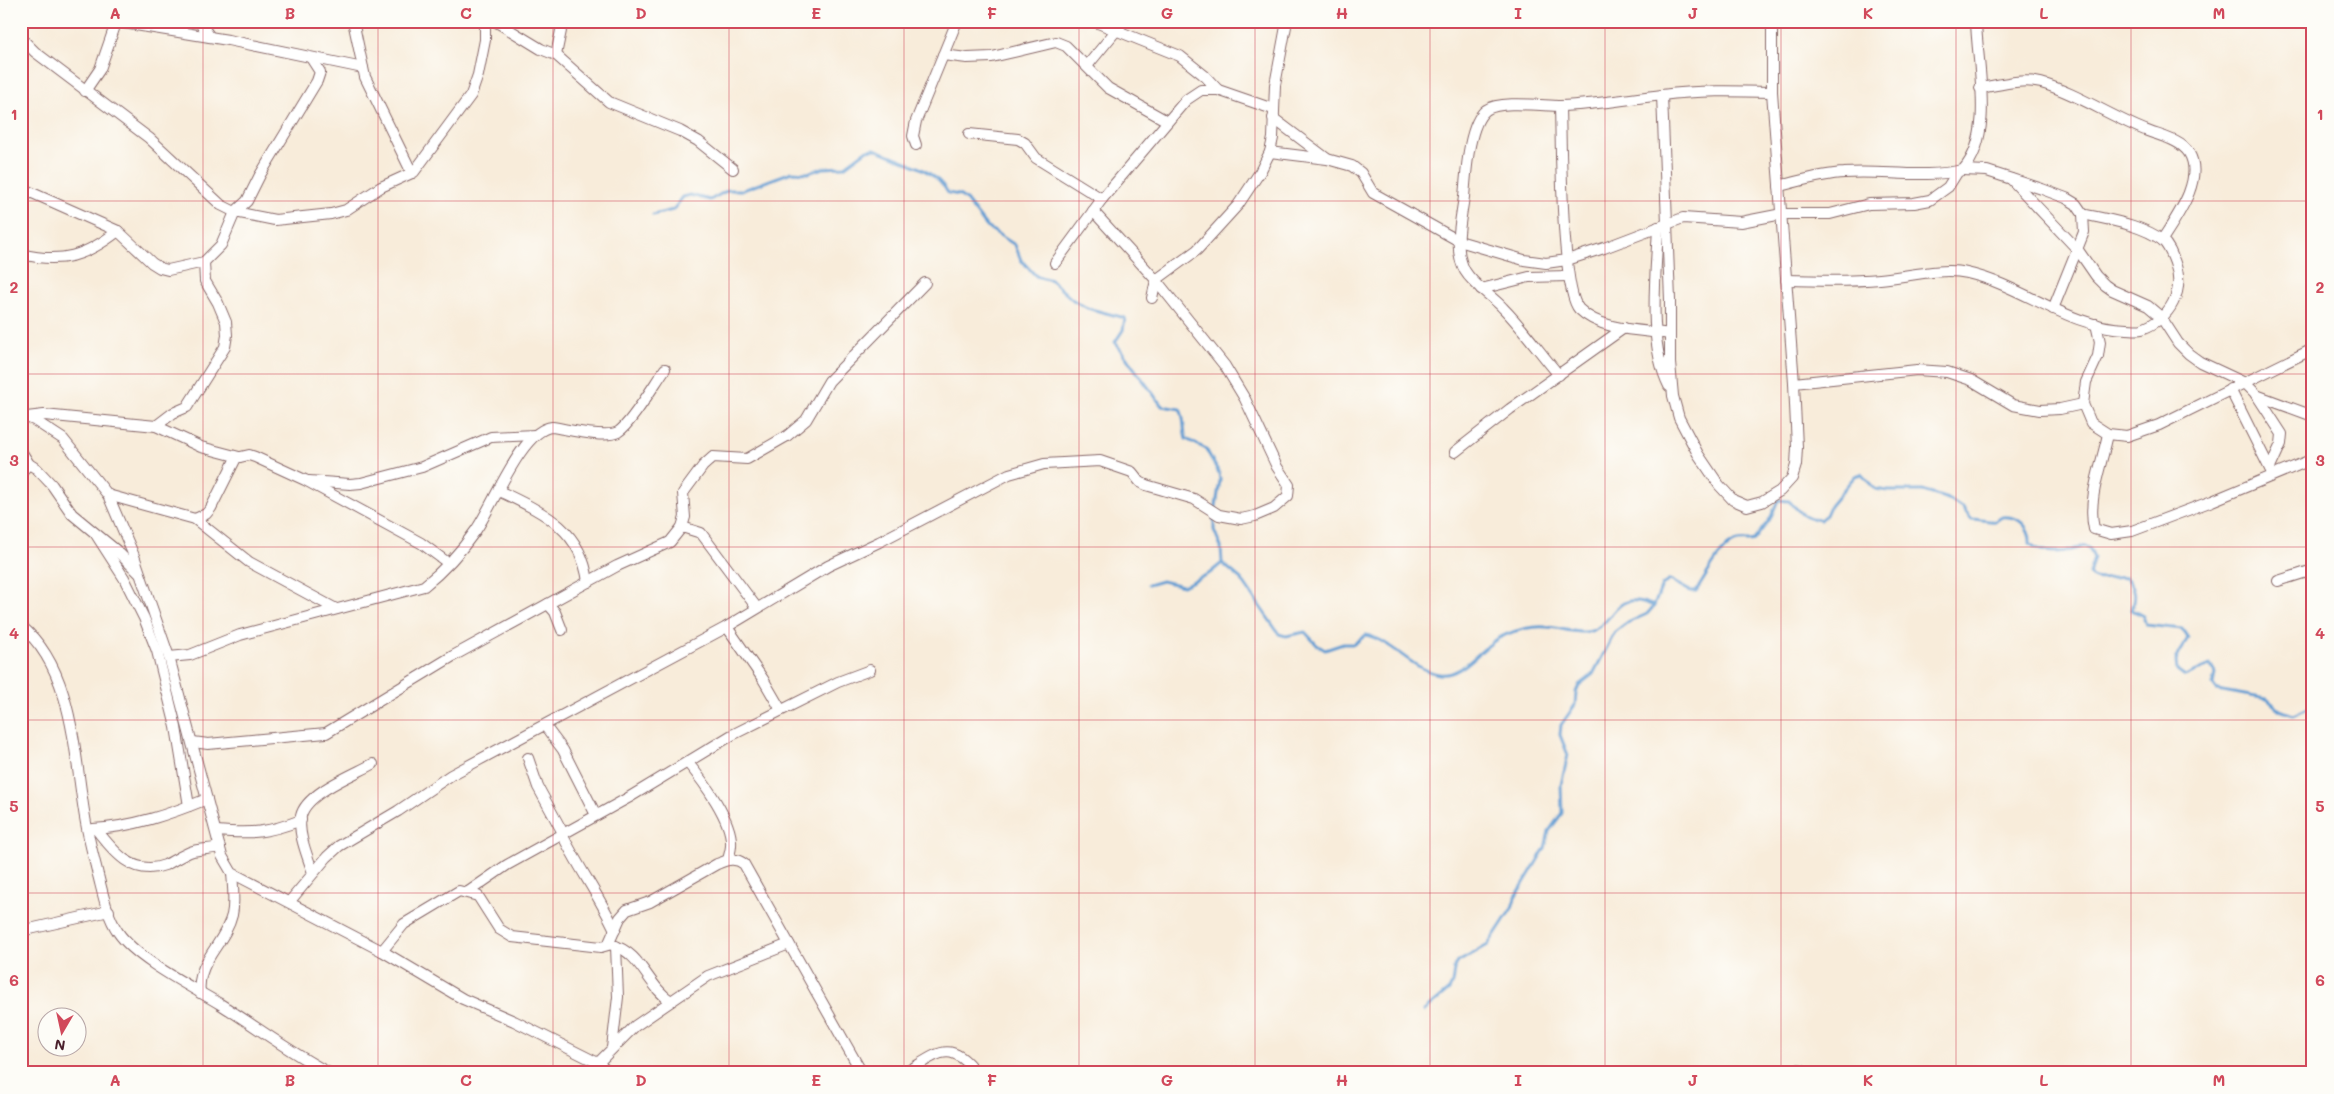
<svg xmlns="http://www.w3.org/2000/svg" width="2334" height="1094" font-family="Mali,sans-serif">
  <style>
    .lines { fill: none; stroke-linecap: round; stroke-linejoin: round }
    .stream { stroke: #659ed3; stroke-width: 3 }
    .street-casing { stroke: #876768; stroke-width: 12 }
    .street { stroke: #fff; stroke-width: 10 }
    .grid { fill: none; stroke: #d1495b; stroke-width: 1; stroke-opacity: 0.55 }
    .neatline { fill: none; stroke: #d1495b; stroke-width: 2 }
    .grid-label { font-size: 16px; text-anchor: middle; font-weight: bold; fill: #d1495b }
  </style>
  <rect width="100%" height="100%" fill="#fdfcf7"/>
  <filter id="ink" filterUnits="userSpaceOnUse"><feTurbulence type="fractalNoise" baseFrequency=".02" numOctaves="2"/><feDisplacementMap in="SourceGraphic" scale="10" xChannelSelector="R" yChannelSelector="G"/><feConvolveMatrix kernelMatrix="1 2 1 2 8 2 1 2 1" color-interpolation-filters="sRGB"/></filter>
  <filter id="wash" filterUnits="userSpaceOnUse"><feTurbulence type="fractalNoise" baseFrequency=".0096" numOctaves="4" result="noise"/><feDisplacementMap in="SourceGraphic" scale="20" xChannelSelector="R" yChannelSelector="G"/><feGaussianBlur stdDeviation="1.12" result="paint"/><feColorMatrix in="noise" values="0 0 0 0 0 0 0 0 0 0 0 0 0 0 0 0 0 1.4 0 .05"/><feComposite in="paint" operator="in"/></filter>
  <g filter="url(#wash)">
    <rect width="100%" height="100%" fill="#f8ecda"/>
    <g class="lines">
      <g class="stream">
        <path d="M653,215L673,210L683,197L690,195L710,200L728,190H743L792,172L808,173L823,168L844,167L867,150L875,149C899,160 935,168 948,193L959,195L966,200L987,227L1015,245L1021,260L1036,276L1051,280L1073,300L1087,308L1125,318L1123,330L1115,342L1117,345L1162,406L1180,409C1185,418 1183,429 1186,439L1206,449L1219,473L1220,480L1214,519V530L1221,547L1222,563L1210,573L1183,586L1162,581L1148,585"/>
        <path d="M1222,563L1241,579L1279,634L1286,636L1305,632L1317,645L1325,650L1343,644H1354L1366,635C1393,641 1410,669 1439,674C1464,678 1481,644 1505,635C1517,630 1533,626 1546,627C1559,627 1579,635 1591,631C1618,621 1612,588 1654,606"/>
        <path d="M1424,1011L1449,990L1452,984L1454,969L1458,962L1488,945L1512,908L1515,898L1545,848L1549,831L1562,813L1561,785L1568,755L1560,735L1561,725L1575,705L1576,692L1579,685L1593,674L1615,632L1625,624L1647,614L1654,606L1662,585L1670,580L1690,591H1696C1706,578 1721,544 1738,541C1744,540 1749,542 1754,540L1770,519L1778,500L1789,501C1799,512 1805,518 1820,520L1826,515L1830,506L1855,476L1861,474L1875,489L1888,491H1923L1951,500L1963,508L1971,519C1978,519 1988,522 1995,521C1998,520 2000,518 2002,517C2019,515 2031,528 2030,543C2042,557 2070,552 2084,546L2090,549L2094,557L2089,574C2098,584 2114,575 2126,578C2137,588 2136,596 2132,610L2143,616L2146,625L2182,629L2188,638L2178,654L2176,662L2177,670L2185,676L2210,665L2215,673L2213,685L2217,690L2267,699L2280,710L2293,715L2308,708H2313"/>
      </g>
    </g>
  </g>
  <g filter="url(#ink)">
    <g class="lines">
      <g class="street-casing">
        <g id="street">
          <path d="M111,21L228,40L363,68"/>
          <path d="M199,21L210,37"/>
          <path d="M353,21L365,77L412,173"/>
          <path d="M495,21L541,49L556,55L609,102L680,131L698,141L733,169"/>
          <path d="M1093,21L1180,56L1205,76L1218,90"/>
          <path d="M21,38L35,52L149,138L221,205L235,212L275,220L331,214L346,210L381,187L414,172L471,95L478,75L485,40V21"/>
          <path d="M556,55L563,21"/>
          <path d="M943,55L967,58L992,57L1056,42L1066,46L1108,88L1167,121"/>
          <path d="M1087,66L1124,21"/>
          <path d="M1980,88C1999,85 2022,78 2041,83C2074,92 2112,117 2145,130C2159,136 2180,139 2189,153C2205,180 2175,219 2162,240"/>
          <path d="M85,91L100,69L116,23"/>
          <path d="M1662,95L1670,300V363L1673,396L1679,418L1698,454L1719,485L1733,500L1747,506L1762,502L1780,491L1792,478L1796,465L1797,447L1794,383L1772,92V21"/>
          <path d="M1560,106C1561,139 1561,290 1579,309C1601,331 1641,330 1670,334"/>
          <path d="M1273,118L1326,158"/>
          <path d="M969,134L1018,139L1025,143L1036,158L1102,199"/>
          <path d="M916,145L913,136L916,121L957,21"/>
          <path d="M1270,152L1327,159L1352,166L1361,173L1373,193L1459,241L1524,260L1546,263L1567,260L1604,248L1683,218L1741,222L1782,214H1830L1869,204L1914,203L1930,200L1948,187L1958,171"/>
          <path d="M1963,170L1987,171L2042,189L2066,198L2076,204L2083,214L2084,232L2053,309"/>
          <path d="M2011,179L2078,250L2096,276L2105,285L2112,290L2148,306L2161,317L2178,343L2189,354L2200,362L2245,383L2256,394L2282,434L2281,444L2270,468"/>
          <path d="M1779,186C1800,181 1822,174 1844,173C1884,170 1923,179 1963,170C1995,134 1977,66 1976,21"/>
          <path d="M21,188L118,231L152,263L160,268L168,270L204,262L221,245L235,212L247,201L260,175L317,81L320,72L311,58"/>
          <path d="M1658,227C1656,276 1647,342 1669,386"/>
          <path d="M21,254C62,264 86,256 118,231"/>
          <path d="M1055,263L1102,199L1186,100L1201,90H1218L1273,109"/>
          <path d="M1786,280C1817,281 1849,282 1880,279C1906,277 1942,267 1967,273C2022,285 2069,328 2127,329C2131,329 2138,330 2142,329C2171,318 2185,291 2175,263C2172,255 2169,246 2162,240C2140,224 2108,220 2083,214"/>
          <path d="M1481,289L1529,277L1568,276"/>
          <path d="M1152,298L1156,280L1197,250L1238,205L1260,172L1270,152L1273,138L1275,85L1287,21"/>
          <path d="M2096,324L2100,342L2098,356L2086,382L2083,404L2091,423L2108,434L2127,436L2159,425L2313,349"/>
          <path d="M1559,375C1540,353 1523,328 1503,308C1491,295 1474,286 1465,271C1453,250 1461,219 1464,197C1466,176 1468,124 1486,110C1500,100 1543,106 1560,106C1595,105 1628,99 1662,95C1698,90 1735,91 1772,92"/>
          <path d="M1794,383L1917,370L1947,372L1971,380L2013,405L2040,410L2060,409L2083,404"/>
          <path d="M2230,389L2271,471"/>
          <path d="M2256,395L2313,416"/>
          <path d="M21,415L34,420L63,439L108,495L134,556L169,657L222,856L232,873L382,951L463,999L514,1021L598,1063L609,1073"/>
          <path d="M27,417L44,415L156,426L201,447L239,457"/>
          <path d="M156,426L173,413L187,407L225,347L227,335L226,322L218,303L205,281L204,262"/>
          <path d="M2108,434C2102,464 2087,499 2094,529L2111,534L2132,531L2212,501L2313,459"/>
          <path d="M21,451L29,464L37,469L52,485L72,514L117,551L139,573"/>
          <path d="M1455,452L1510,409L1624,328"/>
          <path d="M21,472L29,464"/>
          <path d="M309,481L350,484L361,483L422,467L491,437L535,435"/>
          <path d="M499,491C542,512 581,528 588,582"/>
          <path d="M108,495L195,519L249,562L336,609"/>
          <path d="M195,519L206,514L211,508L236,458L249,455L255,457L305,480L421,543L448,563"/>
          <path d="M682,527L701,533L757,608"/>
          <path d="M97,536L124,578L144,618L157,651L176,727L189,806"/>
          <path d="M2278,581L2313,570"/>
          <path d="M548,604L555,612L562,630"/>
          <path d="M21,626C75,670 74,759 86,823C89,841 94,858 98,875C103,894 107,916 118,932C136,959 192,987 220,1004C257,1027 291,1053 329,1073"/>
          <path d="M727,627L763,679L781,710"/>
          <path d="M169,657L190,655L240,635L424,586C443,571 462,550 476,530C493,506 522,429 552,427C567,429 605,439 618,432C631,424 655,383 665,369"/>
          <path d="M545,726L563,750L596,815"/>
          <path d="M193,742L208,744L326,733L453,656L617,566L670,542L682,527L685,517L683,493L703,466L713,457L747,459L787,436L806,420L829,381L925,283"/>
          <path d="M528,758L538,787L563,833"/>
          <path d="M688,763C703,781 733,821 731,845C731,850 729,855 728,860"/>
          <path d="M93,829C133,827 170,814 207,799"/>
          <path d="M96,829C113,851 133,877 165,865C174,861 183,854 193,851C201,849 211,849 220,847"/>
          <path d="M216,831C251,834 268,833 301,820"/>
          <path d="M562,834C578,867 600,897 615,930"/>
          <path d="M313,873C308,857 297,833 301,816C306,793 353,775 373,764"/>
          <path d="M468,892L507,865L628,798L732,735L838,682L870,670"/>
          <path d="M290,901L327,857L339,846L398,811L451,775L725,628L828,566L879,542L1009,474L1044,464L1100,461L1132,472L1140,482L1146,485L1194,499L1219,515L1241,519L1255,516L1274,508L1288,496L1289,485L1277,467L1245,399L1225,366L1156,280L1093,211"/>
          <path d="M21,931L109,911"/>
          <path d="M612,945C641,952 648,987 671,1001"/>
          <path d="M382,951L404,924L459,891L478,896L499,929L512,937L601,947L608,945L620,918L627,910L650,902L717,864C727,860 735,857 744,864L862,1073"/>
          <path d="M200,993C196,961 225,944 232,915C235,902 233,887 232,873"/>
          <path d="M612,1048L618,997L616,946"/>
          <path d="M598,1063L635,1026L708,976L789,944"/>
          <path d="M905,1073C936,1055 950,1037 976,1073"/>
          <path d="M1789,1073C1796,1068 1801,1068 1808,1073"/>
        </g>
      </g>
      <use href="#street" class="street"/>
    </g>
  </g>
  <path class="grid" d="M203,21V1073M378,21V1073M553,21V1073M729,21V1073M904,21V1073M1079,21V1073M1255,21V1073M1430,21V1073M1605,21V1073M1781,21V1073M1956,21V1073M2131,21V1073M21,201H2313M21,374H2313M21,547H2313M21,720H2313M21,893H2313"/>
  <rect width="2334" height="1094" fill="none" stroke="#fdfcf7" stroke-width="55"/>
  <g transform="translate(62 1032) rotate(189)"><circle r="24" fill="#fdfcf7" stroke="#b5a4a5"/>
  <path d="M0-4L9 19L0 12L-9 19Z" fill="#d1495b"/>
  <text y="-8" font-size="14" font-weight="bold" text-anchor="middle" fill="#4a1f2b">N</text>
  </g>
  <rect x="28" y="28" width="2278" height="1038" class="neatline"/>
  <g class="grid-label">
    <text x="115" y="19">A</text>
    <text x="290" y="19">B</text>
    <text x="466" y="19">C</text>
    <text x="641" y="19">D</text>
    <text x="816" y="19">E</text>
    <text x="992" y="19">F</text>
    <text x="1167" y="19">G</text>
    <text x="1342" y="19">H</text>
    <text x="1518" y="19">I</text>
    <text x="1693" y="19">J</text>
    <text x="1868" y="19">K</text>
    <text x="2044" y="19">L</text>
    <text x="2219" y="19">M</text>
    <text x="14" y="120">1</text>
    <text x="2320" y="120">1</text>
    <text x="14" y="293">2</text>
    <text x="2320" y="293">2</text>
    <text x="14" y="466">3</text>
    <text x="2320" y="466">3</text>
    <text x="14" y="639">4</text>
    <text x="2320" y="639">4</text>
    <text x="14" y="812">5</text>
    <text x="2320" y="812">5</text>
    <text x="14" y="986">6</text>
    <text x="2320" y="986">6</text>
    <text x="115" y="1086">A</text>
    <text x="290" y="1086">B</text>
    <text x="466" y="1086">C</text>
    <text x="641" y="1086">D</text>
    <text x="816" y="1086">E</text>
    <text x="992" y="1086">F</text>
    <text x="1167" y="1086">G</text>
    <text x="1342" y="1086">H</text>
    <text x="1518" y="1086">I</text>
    <text x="1693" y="1086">J</text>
    <text x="1868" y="1086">K</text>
    <text x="2044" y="1086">L</text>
    <text x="2219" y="1086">M</text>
  </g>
</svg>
